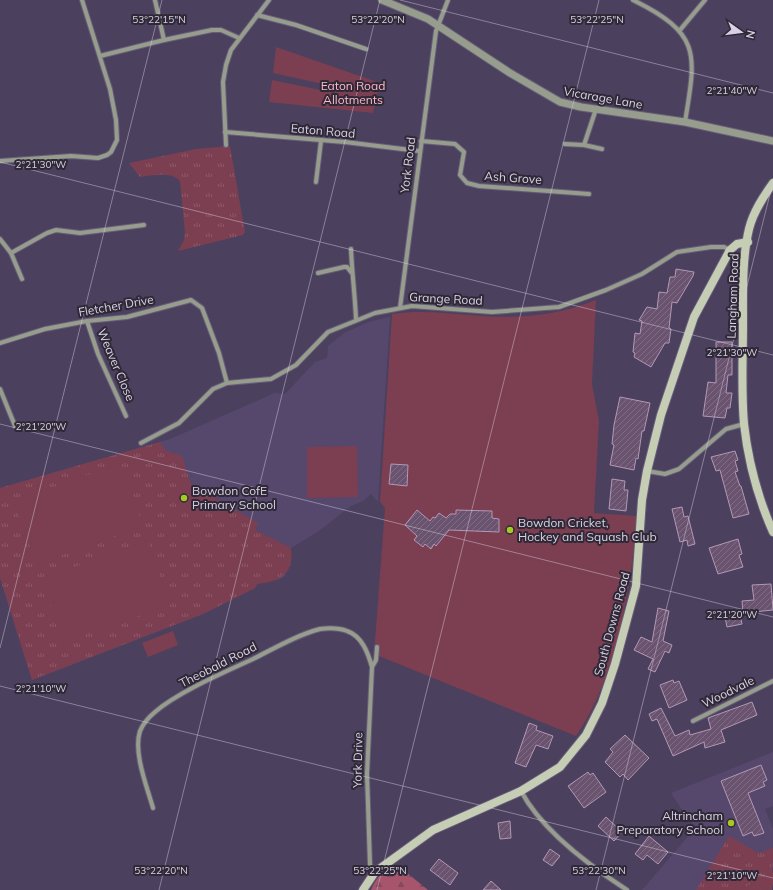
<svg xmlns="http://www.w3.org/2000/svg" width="773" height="890" font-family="Mulish,sans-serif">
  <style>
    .built { fill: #56486c }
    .forest { fill: url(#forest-firs) }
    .park { fill: url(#park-tufts) }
    .garden { fill: #7c3e51 }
    .building { fill: url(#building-hatch); stroke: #b398b6 }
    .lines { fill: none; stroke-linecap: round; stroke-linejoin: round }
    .minor-casing { stroke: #675d79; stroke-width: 6 }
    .tertiary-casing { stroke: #675d79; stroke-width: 9 }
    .secondary-casing { stroke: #675d79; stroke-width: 10 }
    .minor { stroke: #979d8d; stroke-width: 4 }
    .tertiary { stroke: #979d8d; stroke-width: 7 }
    .secondary { stroke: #c5cdb4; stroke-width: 8 }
    .ticks { fill: none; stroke: #d7d1e3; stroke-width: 1; stroke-opacity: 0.45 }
    .poi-dot { fill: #a5c823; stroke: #2f2937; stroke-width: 1.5 }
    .labels { text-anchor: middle; stroke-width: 4; stroke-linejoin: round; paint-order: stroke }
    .park-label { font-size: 12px; fill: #feb8ca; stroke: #2f2937 }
    .street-label { font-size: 12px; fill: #d7d1e3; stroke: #2f2937 }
    .poi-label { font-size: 12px; fill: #d7d1e3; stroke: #2f2937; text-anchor: start }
    .ticks-label { font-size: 10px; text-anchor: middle; fill: #d7d1e3; stroke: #2f2937; stroke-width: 4; stroke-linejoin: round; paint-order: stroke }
  </style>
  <defs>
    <pattern id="forest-firs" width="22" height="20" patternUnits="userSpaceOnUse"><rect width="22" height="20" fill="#a6556d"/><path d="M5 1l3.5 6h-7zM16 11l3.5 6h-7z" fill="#7d4c5d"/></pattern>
    <pattern id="park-tufts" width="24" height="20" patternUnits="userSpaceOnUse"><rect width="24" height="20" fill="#7c3e51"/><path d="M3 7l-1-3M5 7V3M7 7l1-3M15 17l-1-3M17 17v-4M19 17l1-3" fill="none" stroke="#8e596a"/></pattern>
    <pattern id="building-hatch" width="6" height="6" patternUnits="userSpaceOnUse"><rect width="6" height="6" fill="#6a536e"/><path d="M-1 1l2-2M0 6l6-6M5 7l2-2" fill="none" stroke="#7f6b83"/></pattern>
  </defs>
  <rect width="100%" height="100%" fill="#4b405e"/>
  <g class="built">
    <path d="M390,317L378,502L371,494L363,501L351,506L319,531L291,548L290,563L285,576L280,579L257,584L255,588L203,614L32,680L0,578V488L170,439L275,393L285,394L315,362L327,358L328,346L344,333L368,322Z"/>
    <path d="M773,752V806L765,809L773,829L772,890H642L696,827L688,819L671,793Z"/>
  </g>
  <path class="forest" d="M394,865L401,868L428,890H371C376,878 382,871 394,865Z"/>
  <g class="park">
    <path d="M230,146L245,232L243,235L178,251L184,240L185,233L180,181C171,171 152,176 140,177L129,163L196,149Z"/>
    <path d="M160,442L166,451L182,456L191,484L258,523L255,530L291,548C295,574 279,582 257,584L255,588L203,614L32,680L0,578V488Z"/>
    <path d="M729,836L758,853L773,848L772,890H696Z"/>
  </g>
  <g class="garden">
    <path d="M276,47L380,83L373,113L269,102L272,80L335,93L336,87L273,73Z"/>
    <path d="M596,300L592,384L599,421L594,513L637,516C632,584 616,680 576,736L374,654L385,508L380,502L392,314C418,310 444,313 469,315C513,319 554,317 596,300Z"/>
    <path d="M357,446L358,497L307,498V447Z"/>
    <path d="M121,463L143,526L36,564L14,501Z"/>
    <path d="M148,541L170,605L63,642L41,579Z"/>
    <path d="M173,631L178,645L148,657L142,643Z"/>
    <path d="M773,872V885L765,890H740Z"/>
  </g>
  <g class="building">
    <path d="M676,269L694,272L693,276L677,303L672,302L669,328L671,329L669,343H665L651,367L634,357L635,353L633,352L635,333L640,334L642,321L639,320L647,307L657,309L659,292L667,293L670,277H675Z"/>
    <path d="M716,342H732V375H728L726,393H732L730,408H727L725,418L703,416L708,382L716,383Z"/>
    <path d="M620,397L650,403L644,431H642L638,459L636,458L634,470L610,465L614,445L612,444L614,425Z"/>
    <path d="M735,451L738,460L735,461L738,471L735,472L740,486H741L749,514L733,518L720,470L716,471L711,457Z"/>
    <path d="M391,464L408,465L407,486L389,484Z"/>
    <path d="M612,479L625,481L624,490H628L626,511L609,509Z"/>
    <path d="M682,507L684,517L688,516L695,544L688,546L687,540L680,542L672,509Z"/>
    <path d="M417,510L430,521L433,517L435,518L439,513L446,518L450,514H456V510L492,511V518L499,519V532L449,530L436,546L434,544L431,549L425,544L423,547L414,540L417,536L405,525Z"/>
    <path d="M738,539L742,554L739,555L743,567L718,574L709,548Z"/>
    <path d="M771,584L773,610L743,613L742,601L754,600L752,585Z"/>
    <path d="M658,608L669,611L663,641L672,645L669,653L665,651L655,672L648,669L653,659L634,650L641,637L652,642Z"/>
    <path d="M740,614L742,624L727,627L725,617Z"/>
    <path d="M673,680L674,683L679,681L687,700L669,708L660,685Z"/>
    <path d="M752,702L757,715L721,730L725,742L705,748L704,742L673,756L657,719L652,721L649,714L661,708L675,736L689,730L690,735L711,729L708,718Z"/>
    <path d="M529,723L537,726L536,730L553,736L548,749L536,745L526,767L515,763Z"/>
    <path d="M625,735L649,758L628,780L623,774L620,777L605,762L613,752L610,749Z"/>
    <path d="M761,765L767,780L763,782L765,786L748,793L764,833L754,836L752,832L743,836L721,781Z"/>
    <path d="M588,772L590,775L593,773L606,792L584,808L568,786Z"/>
    <path d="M606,817L622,832L614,841L598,826Z"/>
    <path d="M510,821L511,838L500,839L498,823Z"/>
    <path d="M649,836L668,852L658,864L647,855L643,860L635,854Z"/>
    <path d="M550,849L560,856L552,866L543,860Z"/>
    <path d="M439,859L458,873L450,885L430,870Z"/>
    <path d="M491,881L501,890H483Z"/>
  </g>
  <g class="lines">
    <g class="minor-casing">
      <g id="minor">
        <path d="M155,0L164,40"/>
        <path d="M633,0C702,34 696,54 685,122"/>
        <path d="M257,15L296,25L366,49"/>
        <path d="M680,30L705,0"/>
        <path d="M100,56L164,40L212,30H221L239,38"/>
        <path d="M596,109L584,145L602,149"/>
        <path d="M225,132L345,142L419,151"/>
        <path d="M421,141L455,144L464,152L460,175L467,183L479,186L589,194"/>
        <path d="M565,144L584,145"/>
        <path d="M226,145L223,82L226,65L231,50L269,0"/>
        <path d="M0,161L71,156L98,158L107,155L111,152L117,140L116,120L110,89L82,0"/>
        <path d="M316,182L321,141"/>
        <path d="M0,239L11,253L22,279"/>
        <path d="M351,249C352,273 355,296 356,319"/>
        <path d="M11,253L47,233L56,230L80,233L144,225"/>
        <path d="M318,273L344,267H347L351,272"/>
        <path d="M400,308L436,31L448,0"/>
        <path d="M87,321L98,354L126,416"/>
        <path d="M0,343L45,329L87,321L127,317L191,300L202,308L219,353L227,383"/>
        <path d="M0,389L15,426"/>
        <path d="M141,443L179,423L213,389L227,383L271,379L296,365L328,332L375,313L412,306L492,312L559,307L606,290L642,274L677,252L711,247H724L730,250"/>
        <path d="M647,471L665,474L679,469L726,429L744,424"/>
        <path d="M693,721L773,681"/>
        <path d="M521,791C542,831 590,866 627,890"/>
        <path d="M153,808C147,787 133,752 140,731C143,724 149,717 155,712C178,692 225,672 253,659C275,648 297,635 320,629C328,628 339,628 347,631C362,636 368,653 372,667"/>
        <path d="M375,872L370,865L367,774L372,667L376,660L377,647"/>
      </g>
    </g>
    <g class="tertiary-casing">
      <path id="tertiary" d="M382,0L428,19L510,73L560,102L581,107L685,122L773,141"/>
    </g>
    <g class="secondary-casing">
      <g id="secondary">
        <path d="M773,183C763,197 753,212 749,229C742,258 743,293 743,323C743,356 741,390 744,424C748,460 758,498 773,532"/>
        <path d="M363,890L375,872L433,830L521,791L560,767L586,735L602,703L615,664L636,586L642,500L647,471L661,415L694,317L730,250L737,244L748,242"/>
      </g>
    </g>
    <use href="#minor" class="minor"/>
    <use href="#tertiary" class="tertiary"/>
    <use href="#secondary" class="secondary"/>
  </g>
  <path class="ticks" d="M400,0L773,93M0,162L773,355M0,424L773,617M0,648L162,0M0,686L773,878M159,890L380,0M377,890L599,0M596,890L773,182"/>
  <g class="poi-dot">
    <circle cx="184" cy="498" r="4"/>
    <circle cx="510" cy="530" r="4"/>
    <circle cx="731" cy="823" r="4"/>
  </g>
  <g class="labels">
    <g class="park-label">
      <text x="353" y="90">Eaton Road<tspan x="353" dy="14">Allotments</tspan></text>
    </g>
    <g class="street-label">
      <text transform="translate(603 98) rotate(10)" y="4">Vicarage Lane</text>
      <text transform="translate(323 131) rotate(5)" y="4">Eaton Road</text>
      <text transform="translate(408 165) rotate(-83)" y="4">York Road</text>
      <text transform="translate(513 178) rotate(4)" y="4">Ash Grove</text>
      <text transform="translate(733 296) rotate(-88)" y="4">Langham Road</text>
      <text transform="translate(446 299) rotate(3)" y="4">Grange Road</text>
      <text transform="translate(116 306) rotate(-10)" y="4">Fletcher Drive</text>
      <text transform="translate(116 365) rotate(67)" y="4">Weaver Close</text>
      <text transform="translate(612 624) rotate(-75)" y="4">South Downs Road</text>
      <text transform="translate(218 665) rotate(-27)" y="4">Theobald Road</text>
      <text transform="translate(728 692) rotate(-26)" y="4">Woodvale</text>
      <text transform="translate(358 760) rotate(-89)" y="4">York Drive</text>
    </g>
    <g class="poi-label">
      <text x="192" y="495">Bowdon CofE<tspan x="192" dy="14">Primary School</tspan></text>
      <text x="518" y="527">Bowdon Cricket,<tspan x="518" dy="14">Hockey and Squash Club</tspan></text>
      <text x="723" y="820" text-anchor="end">Altrincham<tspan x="723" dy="14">Preparatory School</tspan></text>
    </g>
  </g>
  <g class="ticks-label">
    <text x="378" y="23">53°22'20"N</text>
    <text x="597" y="23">53°22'25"N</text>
    <text x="159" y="23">53°22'15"N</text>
    <text x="732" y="94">2°21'40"W</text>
    <text x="41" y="168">2°21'30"W</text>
    <text x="732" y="356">2°21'30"W</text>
    <text x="41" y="430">2°21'20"W</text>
    <text x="732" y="618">2°21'20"W</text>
    <text x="41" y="692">2°21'10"W</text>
    <text x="161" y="874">53°22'20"N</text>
    <text x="380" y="874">53°22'25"N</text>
    <text x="599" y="874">53°22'30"N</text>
    <text x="732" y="879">2°21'10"W</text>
  </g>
  <g transform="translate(741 32) rotate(104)" stroke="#2f2937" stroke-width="3" paint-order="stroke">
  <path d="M0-3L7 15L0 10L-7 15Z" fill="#d7d1e3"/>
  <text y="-6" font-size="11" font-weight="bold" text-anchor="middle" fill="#d7d1e3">N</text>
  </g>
</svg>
